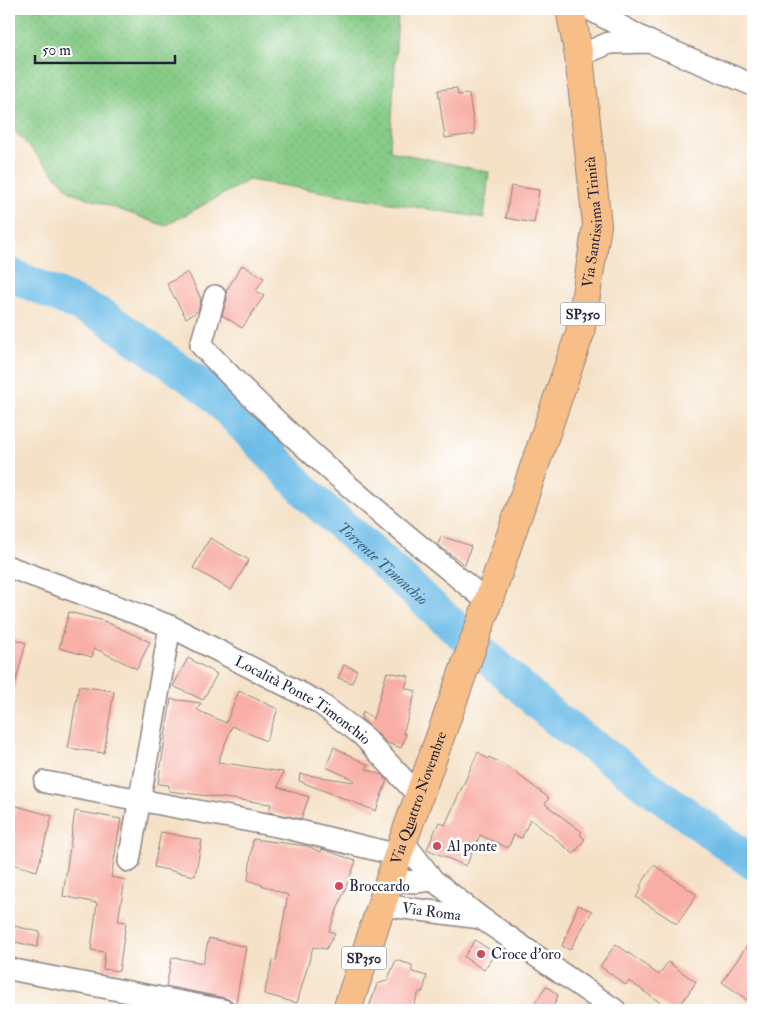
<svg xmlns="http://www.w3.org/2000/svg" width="762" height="1019" font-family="'IM FELL Double Pica',serif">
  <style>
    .grass { fill: url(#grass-dots); stroke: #547660 }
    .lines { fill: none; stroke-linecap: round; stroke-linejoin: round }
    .river { stroke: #6cbce7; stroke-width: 34 }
    .building { fill: #f8aea4 }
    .minor-casing { stroke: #8c8280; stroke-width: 24 }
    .major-casing { stroke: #8c8280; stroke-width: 30 }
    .minor { stroke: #fff; stroke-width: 21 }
    .major { stroke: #f7be88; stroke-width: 28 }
    .poi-dot { fill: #d1495b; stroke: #fff; stroke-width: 2 }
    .labels { text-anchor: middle; stroke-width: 5; stroke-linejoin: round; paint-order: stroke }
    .shield { fill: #fff; stroke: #646476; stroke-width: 1 }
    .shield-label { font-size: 14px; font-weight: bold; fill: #22223b }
    .street-label { font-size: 15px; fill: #22223b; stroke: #fff }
    .poi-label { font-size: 15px; fill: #22223b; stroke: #fff; text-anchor: start }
    .water-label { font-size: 16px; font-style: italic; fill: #406080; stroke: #fff }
  </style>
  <defs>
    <pattern id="grass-dots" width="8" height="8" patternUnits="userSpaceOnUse" patternTransform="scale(1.25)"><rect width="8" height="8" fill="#86cb86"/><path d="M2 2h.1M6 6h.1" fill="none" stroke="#73ae75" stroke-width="1.8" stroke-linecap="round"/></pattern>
  </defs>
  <rect width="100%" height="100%" fill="#fff"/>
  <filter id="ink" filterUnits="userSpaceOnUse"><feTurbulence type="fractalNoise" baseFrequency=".02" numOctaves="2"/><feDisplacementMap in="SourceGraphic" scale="10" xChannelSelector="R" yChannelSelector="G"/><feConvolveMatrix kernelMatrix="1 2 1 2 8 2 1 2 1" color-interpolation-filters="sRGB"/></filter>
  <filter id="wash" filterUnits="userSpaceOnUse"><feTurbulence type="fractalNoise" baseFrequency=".0096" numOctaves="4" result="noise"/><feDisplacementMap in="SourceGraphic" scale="20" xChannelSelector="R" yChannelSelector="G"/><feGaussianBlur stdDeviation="1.12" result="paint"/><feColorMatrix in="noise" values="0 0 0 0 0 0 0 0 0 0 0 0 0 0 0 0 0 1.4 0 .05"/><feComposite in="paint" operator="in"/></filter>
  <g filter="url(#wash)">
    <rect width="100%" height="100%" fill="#f5e1c6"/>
    <path class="grass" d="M9,9H445L398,14L390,151L489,172L484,218L249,180L165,226L71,192L9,125Z"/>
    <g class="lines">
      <path class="river" id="s1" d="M9,274L104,316L211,392L314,500L556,719L753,863"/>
    </g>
    <g id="blocks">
      <g class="building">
        <path d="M457,88L458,95L469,94L475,134L445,138L438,90Z"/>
        <path d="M511,186L539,190L534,223L506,218Z"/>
        <path d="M242,265L264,278L256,291L264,296L242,328L222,315L227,299L226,291Z"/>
        <path d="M188,272L201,299L198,311L186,318L167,284Z"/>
        <path d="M441,536L471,546L465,565L438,545Z"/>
        <path d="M210,538L249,560L231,590L193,568Z"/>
        <path d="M69,612L104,621L150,642L137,669L94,648L92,657L59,648Z"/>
        <path d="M9,637L26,643L14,688L9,687Z"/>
        <path d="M188,658L217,674L203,700L173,686Z"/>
        <path d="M344,665L357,670L352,683L338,678Z"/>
        <path d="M387,672L409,676L405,688L416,691L403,733L406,734L401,748L387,743L361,718L363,711L373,719Z"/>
        <path d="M79,686L114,691L104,753L68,748Z"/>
        <path d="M239,691L278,709L266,741L232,726L218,762L283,772L278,787L309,797L301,819L269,812L271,804L169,791V785L158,784L171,699L201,703L197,710L226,723Z"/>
        <path d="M334,747L368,765L366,769L382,775L387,780L376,811L299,781L300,774L354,782V780L326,767Z"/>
        <path d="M478,752L488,759L489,757L508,767L549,798L545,804L582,832L580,835L585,839L574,854L530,819L522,838L514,835L508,848L480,835L466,866L427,849L439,822L445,825Z"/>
        <path d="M17,806L52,816L37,871L9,863V852L15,831L10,830Z"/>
        <path d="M75,811L121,819L111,877L125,880L118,921L126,922L119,971L103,969L105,952L91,950L97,903L63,896Z"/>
        <path d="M161,832L202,840L195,876L154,867Z"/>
        <path d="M253,839L307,846L321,852L322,849L356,861L329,931L335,933L326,949L313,947L297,1003L264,994L273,960L276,961L288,895L248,880Z"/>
        <path d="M654,865L697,895L677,924L636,897L642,888L640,886Z"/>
        <path d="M578,905L592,911L570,950L562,946Z"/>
        <path d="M14,926L40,932L37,947L11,941Z"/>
        <path d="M753,937V1004L722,982Z"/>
        <path d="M209,938L246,947L235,1007L232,1001L225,998L166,986L172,957L203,963Z"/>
        <path d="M475,940L495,953L484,970L464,957Z"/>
        <path d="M616,944L659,975L668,962L696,982L677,1010H671L629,981L626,985L600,966Z"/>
        <path d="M396,960L412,965V972L427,976L423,992H419L412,1010H368L377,984L387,981Z"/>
        <path d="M546,986L558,995L552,1010H530Z"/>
      </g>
    </g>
  </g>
  <g filter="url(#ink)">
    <use href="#blocks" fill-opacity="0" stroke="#8c8280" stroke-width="1"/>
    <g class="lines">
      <g class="minor-casing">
        <g id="minor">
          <path d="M589,9L650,42"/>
          <path d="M579,56L609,43L650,42L753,85"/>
          <path d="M215,296L201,345C289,440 389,521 488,602"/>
          <path id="s2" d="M9,567L170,626L318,702L362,735L419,796"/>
          <path d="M45,782L287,828L398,855"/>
          <path d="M403,841L433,880L481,918L615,1010"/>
          <path d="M129,861L170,626"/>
          <path d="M390,880L415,882L433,880"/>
          <path id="s3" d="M382,905L481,918"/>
          <path d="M9,969L223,1010"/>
        </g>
      </g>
      <g class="major-casing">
        <g id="major">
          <path id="s4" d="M347,1010L398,855L488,602L580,333L597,225L579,56L570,9"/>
        </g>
      </g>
      <use href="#minor" class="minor"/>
      <use href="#major" class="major"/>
    </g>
  </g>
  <g class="poi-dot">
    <circle cx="437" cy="846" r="5"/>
    <circle cx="339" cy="886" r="5"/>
    <circle cx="481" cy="954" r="5"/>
  </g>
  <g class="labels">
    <g class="shield">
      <rect x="560.5" y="302.5" width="45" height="23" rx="4"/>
      <rect x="341.5" y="946.5" width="45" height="23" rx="4"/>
    </g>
    <g class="shield-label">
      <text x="583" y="319">SP350</text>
      <text x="364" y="963">SP350</text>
    </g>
    <g class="street-label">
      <text dy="5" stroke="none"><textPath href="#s4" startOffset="828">Via Santissima Trinità</textPath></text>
      <text dy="5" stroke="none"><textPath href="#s2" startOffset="324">Località Ponte Timonchio</textPath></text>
      <text dy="5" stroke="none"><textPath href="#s4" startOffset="224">Via Quattro Novembre</textPath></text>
      <text dy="5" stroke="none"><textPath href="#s3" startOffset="50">Via Roma</textPath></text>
    </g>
    <g class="poi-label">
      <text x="447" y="851">Al ponte</text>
      <text x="349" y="891">Broccardo</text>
      <text x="491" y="959">Croce d'oro</text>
    </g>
    <g class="water-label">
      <text dy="6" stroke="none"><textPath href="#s1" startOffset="478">Torrente Timonchio</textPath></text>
    </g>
  </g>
  <rect width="762" height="1019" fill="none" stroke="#fff" stroke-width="30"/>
  <path d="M35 55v8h140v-8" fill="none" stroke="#22223b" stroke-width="2.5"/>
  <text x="42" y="55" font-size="15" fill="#22223b" stroke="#ffffff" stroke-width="4" paint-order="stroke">50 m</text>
</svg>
